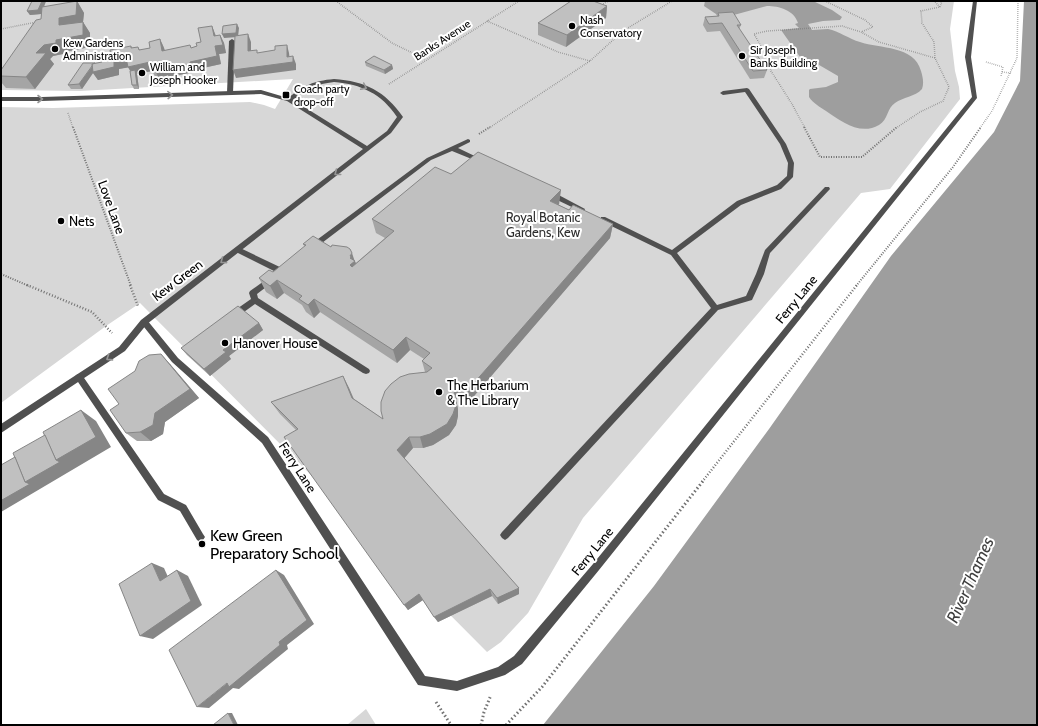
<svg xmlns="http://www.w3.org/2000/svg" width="1038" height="726" font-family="Cabin,sans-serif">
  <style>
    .green { fill: #d7d7d7 }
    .water { fill: #9e9e9e }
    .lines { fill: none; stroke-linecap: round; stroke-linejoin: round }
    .path-far3 { stroke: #727272; stroke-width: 1.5; stroke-dasharray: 0.5 1.5; stroke-linecap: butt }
    .path-far2 { stroke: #727272; stroke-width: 2; stroke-dasharray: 1 1.5; stroke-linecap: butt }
    .path-far1 { stroke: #727272; stroke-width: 2.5; stroke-dasharray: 1 2; stroke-linecap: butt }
    .path { stroke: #727272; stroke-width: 3; stroke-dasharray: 1.5 2.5; stroke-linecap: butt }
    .lane { fill: #505050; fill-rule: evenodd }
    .street { fill: #505050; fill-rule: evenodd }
    .wall { fill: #a5a5a5 }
    .shaded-wall { fill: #868686 }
    .building { fill: #c0c0c0; stroke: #868686 }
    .oneway { stroke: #969696 }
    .poi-dot { fill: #000; stroke: #fff; stroke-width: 1.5 }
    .labels { text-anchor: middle; stroke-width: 4; stroke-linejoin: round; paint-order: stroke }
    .far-poi-label { font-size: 11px; fill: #000; stroke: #fff; text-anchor: start }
    .far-street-label { font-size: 11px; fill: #000; stroke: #fff }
    .street-label { font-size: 13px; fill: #000; stroke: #fff }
    .park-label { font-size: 13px; fill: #2e2e2e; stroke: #fff }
    .poi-label { font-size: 13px; fill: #000; stroke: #fff; text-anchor: start }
    .near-poi-label { font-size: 16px; fill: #000; stroke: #fff; text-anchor: start }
    .near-water-label { font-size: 17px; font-style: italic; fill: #3f3f3f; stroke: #fff }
  </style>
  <rect width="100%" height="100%" fill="#fff"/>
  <g class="green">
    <path d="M1,1H954L950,29L955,71L959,87L960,99L890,189L861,193L583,518L528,613L501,642L487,652L140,303L106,326L1,403V107L53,108L250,102L264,105L275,109L293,79L80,91L1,90Z"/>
    <path d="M366,709L376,725H347Z"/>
  </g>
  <g class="water">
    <path d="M705,1H813L832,10L842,17L840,20L823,21L808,24L812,30C817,30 823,29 828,29C839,31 849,39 860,42C880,49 914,45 921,71C923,78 924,83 922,89C915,97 903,97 895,103C887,108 888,120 879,125C860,136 841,121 826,111C820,107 813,103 809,97V90L810,89L826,87L838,82V76L814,62L805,64L781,30L799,28L795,24L798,23C794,10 779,6 767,6L719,19L716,14L704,6Z"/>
    <path d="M1024,1H1037V725H543L654,586L769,429L891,256L994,132L1020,81Z"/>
  </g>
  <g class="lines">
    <g class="path-far3">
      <path d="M336,1L392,43L425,59"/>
      <path d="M825,1L865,20L873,27L861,32L879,42L935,58"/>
      <path d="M600,6L608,1"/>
      <path d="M940,7L942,1"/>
      <path d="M487,21L558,52L590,61"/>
      <path d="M1,29L37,22"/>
      <path d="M986,62L1003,67L1001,76"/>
      <path d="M1002,72L1011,73"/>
      <path d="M389,84L519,1"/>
      <path d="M68,113L73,128"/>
      <path d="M489,128L590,61L623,31L672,1"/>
      <path d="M805,128L792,104L771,71L768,58L754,34L767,31L842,26L861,32"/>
      <path d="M896,128L920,112L943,101L949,87L935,58L934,42L922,23L921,11L940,7L934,1"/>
      <path d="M980,128L992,111L1017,58L1018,1"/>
    </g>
    <g class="path-far2">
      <path d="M73,127L131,286"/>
      <path d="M804,127L820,157H862L897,127"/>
      <path d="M479,134L490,127"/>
      <path d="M1,274L29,286"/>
      <path d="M856,286L953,167L981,127"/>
    </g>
    <g class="path-far1">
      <path d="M27,285L92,312L112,333"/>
      <path d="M130,285L138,306"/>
      <path d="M702,482L857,285"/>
    </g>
    <g class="path">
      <path d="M436,702L451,725"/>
      <path d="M481,725L484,712L491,695"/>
      <path d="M506,725L542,687L703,481"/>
    </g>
    <g class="lane">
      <path d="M973,1H977L971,57L977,98L599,570L522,664L505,675L457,691L418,685L262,443L172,362L140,322L144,319L147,320L178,358L268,437L425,676L457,681L498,667L514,656L593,564L972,97L965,57Z"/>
      <path d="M232,39L235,41L233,93L230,95L227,93L229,41Z"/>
      <path d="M747,88L749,89L786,144L794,163L793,177L781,189L741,205L677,253L717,305L746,296L756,274L765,250L825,187H829L830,189L770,253L764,274L752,300L718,310L508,538L505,540L502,538L500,535L502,532L711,308L671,255L601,221V217H605L672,250L737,201L777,185L787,176L788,163L780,144L745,92L723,95L720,93L723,91Z"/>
      <path d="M468,139L470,140V142L458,148L483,160V162H479L452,151L431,160L314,249H310L309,247L310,245L427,158Z"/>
      <path d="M549,192H553L585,209L584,211H580L549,196Z"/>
      <path d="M238,247L284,269L285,271L284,273H278L236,252L235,250L236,248Z"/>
      <path d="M271,276L275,279L274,281L257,294L258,298L369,369L370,371L369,373L366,374L363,373L255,304L237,317H231L230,315L231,313L251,299L249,293L250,291Z"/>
      <path d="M79,374L82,375L164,494L186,505L203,534L205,537L203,540L200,542L197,540L180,511L158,500L76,379L75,377L76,375Z"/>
    </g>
    <path class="street" d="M334,79C365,81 385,91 403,117L391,133L147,324L125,351L1,433V424L119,347L141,320L363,149L287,101L261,94L42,101H1V97H42L261,90L288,98C305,85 313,81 334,79ZM334,82C361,84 382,94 397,117L387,131L367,146L293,100C308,89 316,84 334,82Z"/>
  </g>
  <g class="wall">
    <path d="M32,1H46L44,7L77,1L84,13L83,22L90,33V47L64,52L63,54L53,56L50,59L54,64L35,89L6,88L1,82V70L41,19L42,12L41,14L30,15L27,11Z"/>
    <path d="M607,6L606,18L566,47L538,35V23Z"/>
    <path d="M718,13L741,25L739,29L767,70L764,78L750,79L720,31L707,32L703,25L705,17L717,16Z"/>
    <path d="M212,26L216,36L220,35L224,43L226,53L219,54L221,64L194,70V72L169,77L168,75L159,79L156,78L152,71L137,74L139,89H134L132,85L130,71L128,67L119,69V75L98,80L93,73L82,89H71L68,85L95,63V64L102,62L131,46L132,48L138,47L140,50L150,48L160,39L164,48L165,50L191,48L197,46L201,42Z"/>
    <path d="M365,62L392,65L393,69L385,74L366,66Z"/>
    <path d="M451,174L559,205L569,210L613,224L610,238L468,403L459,396L456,399L458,409V416L456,425L449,435L433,445L423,448H413L404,458L519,594L498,604L492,596L438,622L423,600L408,610L296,430L280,414L271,402L343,376L349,388L354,399L383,419L425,372L422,361L424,359L410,350L397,363L320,312L314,318L306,312L302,305L284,293L277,299L266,292L259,278L273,272L305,247L303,244L354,261L356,263L385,238L376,233L372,219Z"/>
    <path d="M259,323L263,330L229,356L231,359L210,376L187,355L181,348Z"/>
    <path d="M170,364L199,398L165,422L163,434L151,441H137L126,433L119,404Z"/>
  </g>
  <g class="shaded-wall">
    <path d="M42,1H46L41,14L30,15L27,11Z"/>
    <path d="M77,1L84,13L83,22L90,33V47L64,52L63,54L53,56L50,59L54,64L35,89L26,77L36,53L59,25V18Z"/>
    <path d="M607,6L606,18L566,47L567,35Z"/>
    <path d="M237,24L239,28L238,37L224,38L222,34Z"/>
    <path d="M212,26L215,34L218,44L214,36Z"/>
    <path d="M248,34L251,42V59L248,51Z"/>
    <path d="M220,35L224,43L226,53L219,54L221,64L194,70V72L169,77L168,75L159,79L155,70L164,67L190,62L215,46Z"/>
    <path d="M160,39L164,48L166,59L162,51Z"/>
    <path d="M287,45L289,53L290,62L293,56L296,64V70L236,78L233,70L287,57Z"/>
    <path d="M126,58L131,67L119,69V75L98,80L93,73L82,89L79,84L95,63L97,67L114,61Z"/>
    <path d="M150,62L152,71L137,74L139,89L137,85L133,75L128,67Z"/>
    <path d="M392,65L393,69L385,74L384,70Z"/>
    <path d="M561,190L559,205L550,201Z"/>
    <path d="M613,224L610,238L468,403L467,391Z"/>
    <path d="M352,253L355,262V261L360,275L350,265V256Z"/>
    <path d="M277,280L284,293L277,299L270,286Z"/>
    <path d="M314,299L320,312L314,318L308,305Z"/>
    <path d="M259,323L263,330L229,356L231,359L210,376L204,369L223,350Z"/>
    <path d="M406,337L410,350L397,363L393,350Z"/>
    <path d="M161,354L170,364L199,398L165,422L163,434L151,441L140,432Z"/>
    <path d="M343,376L349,388L358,410L352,398Z"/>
    <path d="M456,385L459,396L456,399L458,409V416L456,425L449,435L433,445L423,448L420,437L453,389Z"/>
    <path d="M81,410L96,421L111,447L1,512V475L25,482L56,460Z"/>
    <path d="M409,437L413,448L402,461L397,450Z"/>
    <path d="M152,563L164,568L172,586L160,581Z"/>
    <path d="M177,570L188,576L202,605L153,639L140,636Z"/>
    <path d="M276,570L284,575L314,624L287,645L288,649L239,689L233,688L209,708L197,707L279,642Z"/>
    <path d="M519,588V594L498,604L497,598Z"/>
    <path d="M490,589L492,596L438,622L434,617Z"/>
    <path d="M419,594L423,600L408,610L404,605Z"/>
    <path d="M228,713H232L238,725H234Z"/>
  </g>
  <g class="building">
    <path d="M32,1H42L38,10L27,11Z"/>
    <path d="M77,1L76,15L59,18V25L83,22V35L56,40V43L44,45L36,53H46L26,77L1,76V70L36,20L41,19L42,7Z"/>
    <path d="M571,1H593L607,6L567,35L538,23Z"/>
    <path d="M733,12L741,25H737L767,70L753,71L722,23L709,24L705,17L719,16L718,13Z"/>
    <path d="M237,24L236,33L222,34L223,26Z"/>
    <path d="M212,26L214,36L220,35L223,45L215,46L217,56L190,62V64L165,68L164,67L155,70H151L150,62L128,67L126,58L114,61V67L93,72L92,64L102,62V58L111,56L110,50L131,46V48L138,47L139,50L150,48L149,42L160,39L162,51L190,45L191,48L197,46L196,43L201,42L198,28Z"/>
    <path d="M248,34V51L257,50V53L275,50V46L287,45V57L293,56V62L233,70L235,36Z"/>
    <path d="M374,56L392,65L384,70L365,62Z"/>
    <path d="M83,63H95L92,64V66L79,84L68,85Z"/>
    <path d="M135,70L137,85H132L130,71Z"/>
    <path d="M478,152L561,190L550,201L569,210L573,205L613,224L467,391L456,385L453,389L456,397V405L453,414L447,424L430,434L420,437H409L397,450L519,588L497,598L490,589L434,617L419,594L404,605L284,437L298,429L271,402L343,376L352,398L383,419L381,411V402L385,391L391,384L400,377L409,374L427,372L432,368L422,361L430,353L406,337L393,350L314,299L308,305L299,299L302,296L277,280L270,286L259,278L269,270L273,272L306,245L303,244L313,236L331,247L332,245L347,247L350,249L352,253L350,256L352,257L350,258L355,261L350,265L352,267L394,231L372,219L435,167L451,174Z"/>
    <path d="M238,306L259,323L223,350L226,352L204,369L181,348Z"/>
    <path d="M161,354L190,389L155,413L153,425L140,432L126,433L110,410L119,404L108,389L135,371L139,361L149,355Z"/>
    <path d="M81,410L96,437L56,460L43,432Z"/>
    <path d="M45,435L56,460L60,462L25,482L13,453Z"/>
    <path d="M15,457L25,482L30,484L2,500L1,498V465Z"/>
    <path d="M152,563L160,581L177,570L191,601L140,636L119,584Z"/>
    <path d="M276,570L307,620L279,642L280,645L229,687L227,683L197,707L169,650Z"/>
    <path d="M228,713L234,725H213Z"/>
  </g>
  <defs><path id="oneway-chevron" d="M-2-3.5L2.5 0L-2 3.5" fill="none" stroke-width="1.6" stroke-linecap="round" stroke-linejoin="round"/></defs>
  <g class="oneway">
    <use href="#oneway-chevron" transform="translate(364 87) rotate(26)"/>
    <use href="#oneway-chevron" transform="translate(170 95) rotate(-2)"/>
    <use href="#oneway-chevron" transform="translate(40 99)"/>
    <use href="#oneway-chevron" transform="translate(337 173) rotate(142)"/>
    <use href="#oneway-chevron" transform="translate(223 261) rotate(143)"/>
    <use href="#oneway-chevron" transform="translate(109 358) rotate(147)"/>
  </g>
  <g class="poi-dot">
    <circle cx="572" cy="26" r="4"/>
    <circle cx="55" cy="49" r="4"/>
    <circle cx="742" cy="56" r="4"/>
    <circle cx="142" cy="73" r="4"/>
    <rect x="282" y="91" width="8" height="8" rx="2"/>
    <circle cx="61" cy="221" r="4"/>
    <circle cx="225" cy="343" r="4"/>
    <circle cx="439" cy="392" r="4"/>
    <circle cx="202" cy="544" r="4"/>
  </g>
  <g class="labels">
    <g class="far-poi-label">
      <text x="580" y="24">Nash<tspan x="580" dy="13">Conservatory</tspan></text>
      <text x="63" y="47">Kew Gardens<tspan x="63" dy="13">Administration</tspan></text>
      <text x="750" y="54">Sir Joseph<tspan x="750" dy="13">Banks Building</tspan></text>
      <text x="150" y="71">William and<tspan x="150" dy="13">Joseph Hooker</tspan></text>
      <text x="294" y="93">Coach party<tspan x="294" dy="13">drop-off</tspan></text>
    </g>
    <g class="far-street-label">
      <text transform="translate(442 40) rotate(-33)" y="4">Banks Avenue</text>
    </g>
    <g class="street-label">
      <text transform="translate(112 207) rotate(70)" y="5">Love Lane</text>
      <text transform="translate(177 280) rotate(-37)" y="5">Kew Green</text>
      <text transform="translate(796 299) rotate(-51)" y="5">Ferry Lane</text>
      <text transform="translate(298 467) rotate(57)" y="5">Ferry Lane</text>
      <text transform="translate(592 551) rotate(-51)" y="5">Ferry Lane</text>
    </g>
    <g class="park-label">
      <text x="543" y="222">Royal Botanic<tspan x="543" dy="15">Gardens, Kew</tspan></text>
    </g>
    <g class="poi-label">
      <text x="69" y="226">Nets</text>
      <text x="233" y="348">Hanover House</text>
      <text x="447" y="390">The Herbarium<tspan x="447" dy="15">&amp; The Library</tspan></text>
    </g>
    <g class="near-poi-label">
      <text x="210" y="541">Kew Green<tspan x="210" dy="18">Preparatory School</tspan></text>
    </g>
    <g class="near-water-label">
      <text transform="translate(970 580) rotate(-66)" y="6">River Thames</text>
    </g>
  </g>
  <rect width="1038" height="726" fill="none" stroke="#000000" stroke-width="4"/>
</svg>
